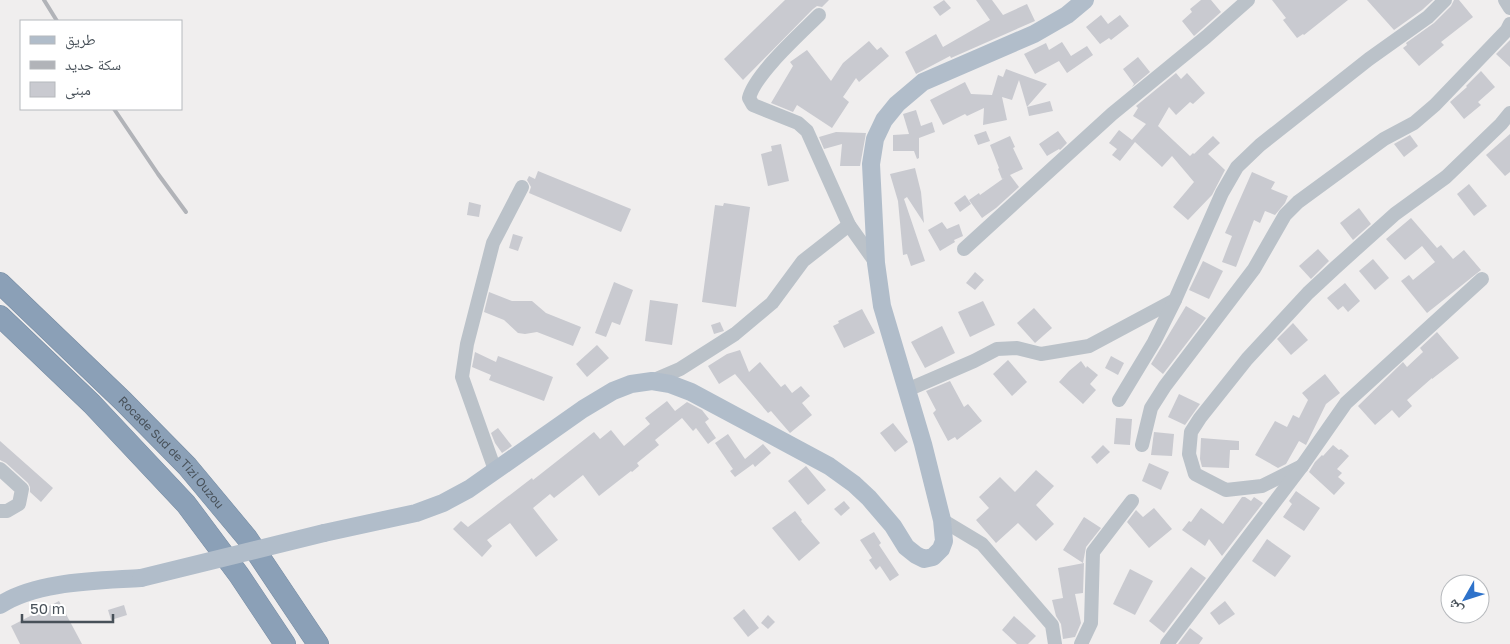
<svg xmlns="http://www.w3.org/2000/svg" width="1510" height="644" font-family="'Golos Text','Noto Naskh Arabic',sans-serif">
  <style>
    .building { fill: #c9cad0 }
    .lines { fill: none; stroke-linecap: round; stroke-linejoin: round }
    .highway-casing { stroke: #778ca3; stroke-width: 22 }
    .minor { stroke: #bbc2c9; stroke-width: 14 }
    .major { stroke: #b1bdca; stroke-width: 18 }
    .highway { stroke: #8ba0b7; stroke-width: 21 }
    .rail { stroke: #b1b3b8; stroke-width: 4 }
    .major-bridge { stroke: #b1bdca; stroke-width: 18 }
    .labels { text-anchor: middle; stroke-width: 4; stroke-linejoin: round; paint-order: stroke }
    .street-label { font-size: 12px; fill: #485159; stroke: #fff }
  </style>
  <rect width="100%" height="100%" fill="#f0eeee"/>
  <g class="building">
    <path d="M785,0H829L822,7L817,6L813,9L743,80L724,59Z"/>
    <path d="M944,0L951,8L940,16L933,7Z"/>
    <path d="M976,0H992L1003,15L1027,4L1035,21L951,58L950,56L916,74L905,52L936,34L943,47L990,20Z"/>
    <path d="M1201,0H1211L1221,12L1194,36L1182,21L1192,12L1190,9Z"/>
    <path d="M1272,0H1348L1304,35L1303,34L1297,38L1283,20L1286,18Z"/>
    <path d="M1367,0H1433L1422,10L1394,30Z"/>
    <path d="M1454,0H1459L1473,17L1441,42L1444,45L1419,66L1403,48L1407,45L1406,43L1434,23L1451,6Z"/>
    <path d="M1101,15L1108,24L1120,15L1129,26L1111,40L1109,38L1100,44L1086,27Z"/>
    <path d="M1510,40V67L1496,54Z"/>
    <path d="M869,41L877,50L881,47L889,56L859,82L856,78L843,97L849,102L832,128L797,105L793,112L771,103L793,66L790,62L807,50L831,81L843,63Z"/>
    <path d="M1062,42L1071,56L1087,46L1093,55L1067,73L1059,61L1035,74L1024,54L1046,43L1049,50Z"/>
    <path d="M1138,57L1150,72L1132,87L1134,84L1123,69Z"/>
    <path d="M1006,69L1047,84L1027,107L1019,80L1012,100L1002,97L1007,120L983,125L984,108L967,116L965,114L943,125L930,100L965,82L971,94L992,95L998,75L1003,77Z"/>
    <path d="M1481,71L1495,87L1478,102L1481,105L1464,119L1450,102L1467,87L1466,86Z"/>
    <path d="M1176,73L1181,79L1187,73L1205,93L1193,104L1190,102L1176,115L1169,107L1158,126L1190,156L1193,153L1194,154L1213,136L1220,143L1208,154L1225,170L1212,195L1188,220L1173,207L1194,182L1172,156L1162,167L1135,142L1120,161L1112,155L1117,149L1109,143L1119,130L1132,140L1146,124L1133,116L1138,108L1136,106Z"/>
    <path d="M1050,101L1053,111L1029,116L1027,107Z"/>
    <path d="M916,110L921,126L932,122L935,132L919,138V158L917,159L914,151H893V135L909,134L903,114Z"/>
    <path d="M986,131L990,141L978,145L974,135Z"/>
    <path d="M1058,131L1067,143L1060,150L1059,149L1047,156L1039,144Z"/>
    <path d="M836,132L866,133L860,166H840L842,144L824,149L819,137Z"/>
    <path d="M1510,134V172L1505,176L1486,155Z"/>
    <path d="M1410,135L1418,146L1404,157L1394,144Z"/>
    <path d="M1010,136L1015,147L1013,148L1023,169L1010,175L1019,187L996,208L982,218L969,200L979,193L980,195L1004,178L1002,179L998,169L999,168L990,145Z"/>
    <path d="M781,144L789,181L768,186L761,154L772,151L771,146Z"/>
    <path d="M915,168L921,192L924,223L907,197L904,199L925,261L911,266L907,254L903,255L898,201L890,174Z"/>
    <path d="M538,171L631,209L621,232L529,193L531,187L527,180L529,176L535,179Z"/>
    <path d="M1252,172L1275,182L1271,189L1288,196L1285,203L1275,215L1265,211L1260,223L1254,220L1236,267L1222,262L1232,236L1225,233Z"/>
    <path d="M1469,184L1487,206L1474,216L1457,194Z"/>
    <path d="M965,195L971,204L960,212L954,203Z"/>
    <path d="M469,202L481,205L479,217L467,215Z"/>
    <path d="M724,203L750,207L736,307L702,302L715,205L723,206Z"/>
    <path d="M1359,208L1371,224L1353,240L1340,223Z"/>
    <path d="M1411,218L1437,248L1441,245L1453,259L1464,250L1481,270L1427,313L1401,281L1409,275L1413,280L1435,262L1422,246L1405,260L1386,239Z"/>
    <path d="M942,222L947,229L959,224L963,236L954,240L955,242L940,251L928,230Z"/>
    <path d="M513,234L523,237L518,251L509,248Z"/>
    <path d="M1318,249L1329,261L1311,279L1299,266Z"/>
    <path d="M1373,259L1389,278L1375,290L1359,271Z"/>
    <path d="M1203,261L1223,271L1209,299L1189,290Z"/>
    <path d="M975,272L984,280L975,290L966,283Z"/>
    <path d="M614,282L633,290L620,325L612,322L606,337L595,333Z"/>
    <path d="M1345,283L1360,301L1348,312L1343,306L1338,310L1327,298Z"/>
    <path d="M489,292L512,301H532L546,313L581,327L573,346L537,332L525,334L518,333L504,320L484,312Z"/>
    <path d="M650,300L678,304L672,345L645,341Z"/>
    <path d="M983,301L995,325L970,337L958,312Z"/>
    <path d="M1186,306L1206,318L1163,374L1151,364Z"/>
    <path d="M1034,308L1052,328L1035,343L1017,323Z"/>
    <path d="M862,309L875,333L844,348L833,326L839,323L838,321Z"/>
    <path d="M720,322L724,331L714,334L711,325Z"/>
    <path d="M1293,323L1308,340L1291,355L1277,339Z"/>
    <path d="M942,326L955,353L925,368L911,342Z"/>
    <path d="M1437,332L1459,358L1432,379V378L1407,400L1412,406L1399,418L1392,410L1375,425L1358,406L1403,362L1407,367L1423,352L1420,348Z"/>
    <path d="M597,345L609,358L587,377L576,364Z"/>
    <path d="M740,350L749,372L760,362L781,387L785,384L792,393L801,386L810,396L802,403L812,415L790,433L771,411L768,413L735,374L719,384L708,366L727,354Z"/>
    <path d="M475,352L496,362L498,356L553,377L544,401L489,380L491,375L472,367Z"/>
    <path d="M1111,356L1124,363L1118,375L1105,368Z"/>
    <path d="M1008,360L1027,382L1012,396L993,374Z"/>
    <path d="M1081,361L1086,368L1087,366L1098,375L1090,384L1096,390L1083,404L1059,382L1069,371Z"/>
    <path d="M1325,374L1340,393L1326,404L1306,445L1299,441L1286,464L1278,468L1255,455L1275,421L1287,427L1293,415L1299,418L1308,400L1302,393Z"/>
    <path d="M950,381L964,407L968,404L982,421L957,440L955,437L948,441L933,413L936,410L926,391Z"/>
    <path d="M1179,394L1200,404L1185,425L1168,417Z"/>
    <path d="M667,401L675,411L687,402L702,410L709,419L705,422L716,438L708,444L696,428L693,431L682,418L655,440L659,445L637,463L639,466L632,472L631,471L599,496L583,475L554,498L550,494L533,508L558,540L536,557L510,523L487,540L492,546L482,557L453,529L461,521L468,527L532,478L533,480L594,432L600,439L611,430L624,446L650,424L645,418Z"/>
    <path d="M1116,418L1132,419L1130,445L1114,444Z"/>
    <path d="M893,423L908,442L895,452L880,433Z"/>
    <path d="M498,428L512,446L502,453L495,443L491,433Z"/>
    <path d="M1154,432L1174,434L1172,456L1151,455Z"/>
    <path d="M728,434L745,459L763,444L771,453L755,467L753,464L735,477L730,471L733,469L728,462L715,443Z"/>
    <path d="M1201,438L1239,441V450H1230L1229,468L1202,467L1200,459Z"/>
    <path d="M0,441L53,488L41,502L30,492V487L28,483L6,463L0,460Z"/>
    <path d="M1103,445L1110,452L1097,464L1091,457Z"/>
    <path d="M1333,445L1339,450L1341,449L1349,456L1337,469L1342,473L1338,477L1345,483L1334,495L1309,472L1315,462L1322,455L1323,456Z"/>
    <path d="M1149,463L1169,472L1161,490L1142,481Z"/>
    <path d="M806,466L826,490L808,505L788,481Z"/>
    <path d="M1036,470L1054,486L1036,505L1054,524L1036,541L1018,523L996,543L976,520L989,508L979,497L1000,477L1015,492Z"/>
    <path d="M1296,491L1320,508L1304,531L1283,517L1292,504L1289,501Z"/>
    <path d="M1242,497H1245L1251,501L1254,497L1263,503L1222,556L1209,539L1205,546L1182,530L1189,521L1191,522L1201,508L1223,524Z"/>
    <path d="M844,501L850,508L841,516L834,509Z"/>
    <path d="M1154,508L1172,529L1149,548L1127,522L1136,510L1143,517Z"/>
    <path d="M795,511L802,520L801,521L820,543L799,561L772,528Z"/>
    <path d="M1084,517L1101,528L1086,547L1083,563L1063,550Z"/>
    <path d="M874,532L881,543L879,545L899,575L890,581L880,566L876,570L869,560L872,558L860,540Z"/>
    <path d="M1267,539L1291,556L1275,577L1252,561Z"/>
    <path d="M1084,563L1083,593L1075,594L1081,623L1075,637L1063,639L1061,624L1056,616L1052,600L1063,598L1058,568Z"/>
    <path d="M1191,567L1206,578L1164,633L1149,621Z"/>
    <path d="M1130,569L1153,581L1135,615L1113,604Z"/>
    <path d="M59,601L82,644H20L11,626Z"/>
    <path d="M1225,601L1235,614L1219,625L1210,613Z"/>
    <path d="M124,605L127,615L111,620L108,610Z"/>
    <path d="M744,609L759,628L748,637L733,618Z"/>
    <path d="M768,615L775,622L768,629L761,623Z"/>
    <path d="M1014,616L1036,636L1028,644H1017L1002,630Z"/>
    <path d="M1190,628L1203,638L1199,644H1178Z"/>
  </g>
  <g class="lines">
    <g class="highway-casing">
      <g id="highway">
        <path id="s1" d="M0,283L123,401L187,466L247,538L318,644"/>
        <path d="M0,316L92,404L186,504L239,575L285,644"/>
      </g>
    </g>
    <g class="minor">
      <path d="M1505,0L1510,8"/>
      <path d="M819,15C800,34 755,74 749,98L753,105L798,123L807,131L849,225L876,263"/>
      <path d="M964,249L1112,114L1206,37L1248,0"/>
      <path d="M652,381L680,369L735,334L772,303L803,261L849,225"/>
      <path d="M907,390L974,361L997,349L1017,348L1041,354L1089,346L1175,300"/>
      <path d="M1119,400L1154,342L1175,300L1222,193L1237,167L1260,145L1369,59L1428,17L1445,0"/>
      <path d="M1142,445L1151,408L1165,386L1254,269L1285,215L1298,202L1384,139L1414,123L1435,105L1507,30L1510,24"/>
      <path d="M1302,466L1262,486L1226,490L1195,474L1189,454L1191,432L1200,418L1247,359L1308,293L1336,267L1395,214L1446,177L1501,124L1510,113"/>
      <path d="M0,469L22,489L19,504L7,511H0"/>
      <path d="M495,470L462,377L467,344L493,243L522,187"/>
      <path d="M942,520L982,544L1052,625L1055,644"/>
      <path d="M1081,644L1091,623L1093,552L1132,501"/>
      <path d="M1167,644L1302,466L1346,403L1482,279"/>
    </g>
    <g class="major">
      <path d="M324,533L416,513L443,503L469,489L583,409L613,391L631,384L652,381L670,384L691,392L829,466L854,484L869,498L893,526L906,547L916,555L924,559L933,557L941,549L944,541L942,520L923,444L882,306L876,263L871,164L875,139L884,120L897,104L923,82L1034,34L1067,15L1085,0"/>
      <path d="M0,605C37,581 97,581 141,578"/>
    </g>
    <use href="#highway" class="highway"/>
    <g class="rail">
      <path d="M44,0L57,21"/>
      <path d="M114,109L158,174L186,212"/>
    </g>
    <path class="major-bridge" d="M141,578L324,533"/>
  </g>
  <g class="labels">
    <g class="street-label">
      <text dy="4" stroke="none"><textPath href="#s1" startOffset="241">Rocade Sud de Tizi Ouzou</textPath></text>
    </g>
  </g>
  <rect x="20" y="20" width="162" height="90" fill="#ffffff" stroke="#b6b9bd"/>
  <rect x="30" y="36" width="25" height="8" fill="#b1bdca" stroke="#b6b9bd"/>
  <text x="65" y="45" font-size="15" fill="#485159">طريق</text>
  <rect x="30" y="61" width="25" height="8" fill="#b1b3b8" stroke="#b6b9bd"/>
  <text x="65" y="70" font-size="15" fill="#485159">سكة حديد</text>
  <rect x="30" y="82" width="25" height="15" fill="#c9cad0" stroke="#b6b9bd"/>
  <text x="65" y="95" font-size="15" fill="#485159">مبنى</text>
  <g transform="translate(1465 599) rotate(231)"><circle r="24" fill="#ffffff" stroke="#b6b9bd"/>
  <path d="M0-4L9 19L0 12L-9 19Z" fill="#2e72ca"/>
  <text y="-8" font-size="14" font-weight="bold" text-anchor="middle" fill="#485159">ش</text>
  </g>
  <path d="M22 614v8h91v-8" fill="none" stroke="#485159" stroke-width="2.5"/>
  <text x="30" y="614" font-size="15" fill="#485159" stroke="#ffffff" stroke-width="4" paint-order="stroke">50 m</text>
</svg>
